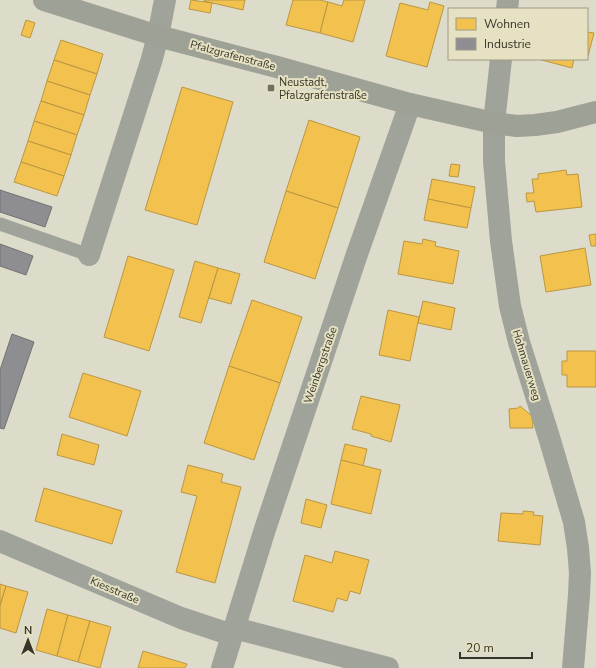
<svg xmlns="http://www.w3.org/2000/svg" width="596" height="668" font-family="'Nunito Sans',sans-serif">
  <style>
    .homes { fill: #f2c14e; stroke: #ba9743 }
    .industry { fill: #8d8d92; stroke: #737372 }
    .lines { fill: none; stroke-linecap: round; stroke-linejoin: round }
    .lane { stroke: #9fa399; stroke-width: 13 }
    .street { stroke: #9fa399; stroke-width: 22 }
    .secondary { stroke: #9ea195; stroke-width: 22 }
    .poi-dot { fill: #706f61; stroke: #e5e1c2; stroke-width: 1.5 }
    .labels { text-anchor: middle; stroke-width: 4; stroke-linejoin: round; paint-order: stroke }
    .street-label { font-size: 11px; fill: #363529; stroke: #e5e1c2 }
    .poi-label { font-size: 11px; fill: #363529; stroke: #e5e1c2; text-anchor: start }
  </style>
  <rect width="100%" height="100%" fill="#dddbca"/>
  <g class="homes">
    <path d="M191,0L212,3L210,13L189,9Z"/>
    <path d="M204,0H245L243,10L204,1Z"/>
    <path d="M293,0H320L328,2L320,33L286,25Z"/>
    <path d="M344,0H365L353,42L320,33L328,2L342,6Z"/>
    <path d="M430,2L444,6L427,67L386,56L400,3L428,10Z"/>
    <path d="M26,20L35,23L30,38L21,35Z"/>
    <path d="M587,32L594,33L588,56H587Z"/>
    <path d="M61,40L103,54L97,74L54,60Z"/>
    <path d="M538,59H574L572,68Z"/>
    <path d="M54,60L97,74L90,95L47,81Z"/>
    <path d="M47,81L90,95L84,115L41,101Z"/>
    <path d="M182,87L233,102L197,225L145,210Z"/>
    <path d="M41,101L84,115L77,135L34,121Z"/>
    <path d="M309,120L360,137L338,208L286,191Z"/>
    <path d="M34,121L77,135L71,155L28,141Z"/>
    <path d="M28,141L71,155L64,176L21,162Z"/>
    <path d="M21,162L64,176L57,196L14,182Z"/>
    <path d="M451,164L460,165L458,177L449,176Z"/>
    <path d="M566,170L567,175L578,174L582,207L536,212L534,201L527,202L526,193H534L532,179H538V174Z"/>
    <path d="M432,179L475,187L471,208L428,199Z"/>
    <path d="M286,191L338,208L315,279L264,262Z"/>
    <path d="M428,199L471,208L467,228L424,220Z"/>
    <path d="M596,234V246H591L589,235Z"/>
    <path d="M423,239L436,242L435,246L459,251L453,284L398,274L404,241L422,244Z"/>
    <path d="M585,248L591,285L546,292L540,256Z"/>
    <path d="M128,256L174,270L149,351L104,337Z"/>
    <path d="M195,261L218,268L201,323L179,317Z"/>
    <path d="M218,268L240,274L231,304L209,298Z"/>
    <path d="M252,300L302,317L280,383L229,366Z"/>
    <path d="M423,301L455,308L451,330L418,323Z"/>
    <path d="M388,310L419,317L410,361L379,355Z"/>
    <path d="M567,351H596V387H567V375H562V361H567Z"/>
    <path d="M229,366L280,383L254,460L204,443Z"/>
    <path d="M83,373L141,391L127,436L69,417Z"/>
    <path d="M361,396L400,405L391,442L371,436V434L352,429Z"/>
    <path d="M520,406L532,416L533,428H510L509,409L518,408Z"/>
    <path d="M62,434L99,445L94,465L57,455Z"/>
    <path d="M345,444L367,449L363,466L341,460Z"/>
    <path d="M341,460L381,470L371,514L331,504Z"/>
    <path d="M188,465L223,474L221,482L241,487L215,583L176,572L197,496L181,492Z"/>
    <path d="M44,488L122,511L112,544L35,521Z"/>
    <path d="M306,499L327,505L321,528L301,523Z"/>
    <path d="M523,511L534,512L533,515L543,516L540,545L498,541L501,513L523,514Z"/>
    <path d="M335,551L369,560L360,594L350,591L347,601L337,598L333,612L293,601L305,555L332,563Z"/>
    <path d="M0,584L6,586L0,606Z"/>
    <path d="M6,586L28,592L16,633L0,628V606Z"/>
    <path d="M47,609L68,615L57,656L36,650Z"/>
    <path d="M68,615L90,621L78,662L57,656Z"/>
    <path d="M90,621L111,627L100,668L78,662Z"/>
    <path d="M143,651L187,664L185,668H138Z"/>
  </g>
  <g class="industry">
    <path d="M0,190L52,207L45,227L0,212Z"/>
    <path d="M0,244L33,256L26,275L0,266Z"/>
    <path d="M12,334L34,342L4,429L0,428V370Z"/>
  </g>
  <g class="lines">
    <path class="lane" d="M0,224L89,255"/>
    <g class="street">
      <path d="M507,9L508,0"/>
      <path d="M501,59L494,123V161L501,241L510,306L519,342L549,437L574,522L578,548L580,573L579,595L573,668"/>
      <path d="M89,255L151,62L158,36L165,0"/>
      <path d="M0,541L181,618L232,635"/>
      <path d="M234,628L388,668"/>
      <path d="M222,668L265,529L356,257L410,104"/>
    </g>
    <path class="secondary" d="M44,0L158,36L277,67L410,104L494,123L517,126L535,125L557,122L596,112"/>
  </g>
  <rect class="poi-dot" x="267" y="84" width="8" height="8" rx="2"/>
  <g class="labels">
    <g class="street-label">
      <text transform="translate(233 55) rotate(15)" y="4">Pfalzgrafenstraße</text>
      <text transform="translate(320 365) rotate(-71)" y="4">Weinbergstraße</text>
      <text transform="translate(527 365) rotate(73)" y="4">Hohmauerweg</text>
      <text transform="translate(115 590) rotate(23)" y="4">Kiesstraße</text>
    </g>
    <g class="poi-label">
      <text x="279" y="86">Neustadt,<tspan x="279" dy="13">Pfalzgrafenstraße</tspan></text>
    </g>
  </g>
  <rect x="448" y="8" width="140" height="52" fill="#e5e1c2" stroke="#9f9c85"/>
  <rect x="456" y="18" width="20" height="12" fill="#f2c14e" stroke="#9f9c85"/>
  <text x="484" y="28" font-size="12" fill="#363529">Wohnen</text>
  <rect x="456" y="38" width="20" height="12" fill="#8d8d92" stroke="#9f9c85"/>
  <text x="484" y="48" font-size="12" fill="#363529">Industrie</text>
  <g transform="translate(28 640)" stroke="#e5e1c2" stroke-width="3" paint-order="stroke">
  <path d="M0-3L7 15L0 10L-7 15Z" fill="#363529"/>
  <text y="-6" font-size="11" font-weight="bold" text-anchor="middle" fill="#363529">N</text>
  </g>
  <path d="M460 652v6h72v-6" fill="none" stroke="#363529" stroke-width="2"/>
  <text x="466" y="652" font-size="12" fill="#363529" stroke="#e5e1c2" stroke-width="3" paint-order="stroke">20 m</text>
</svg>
